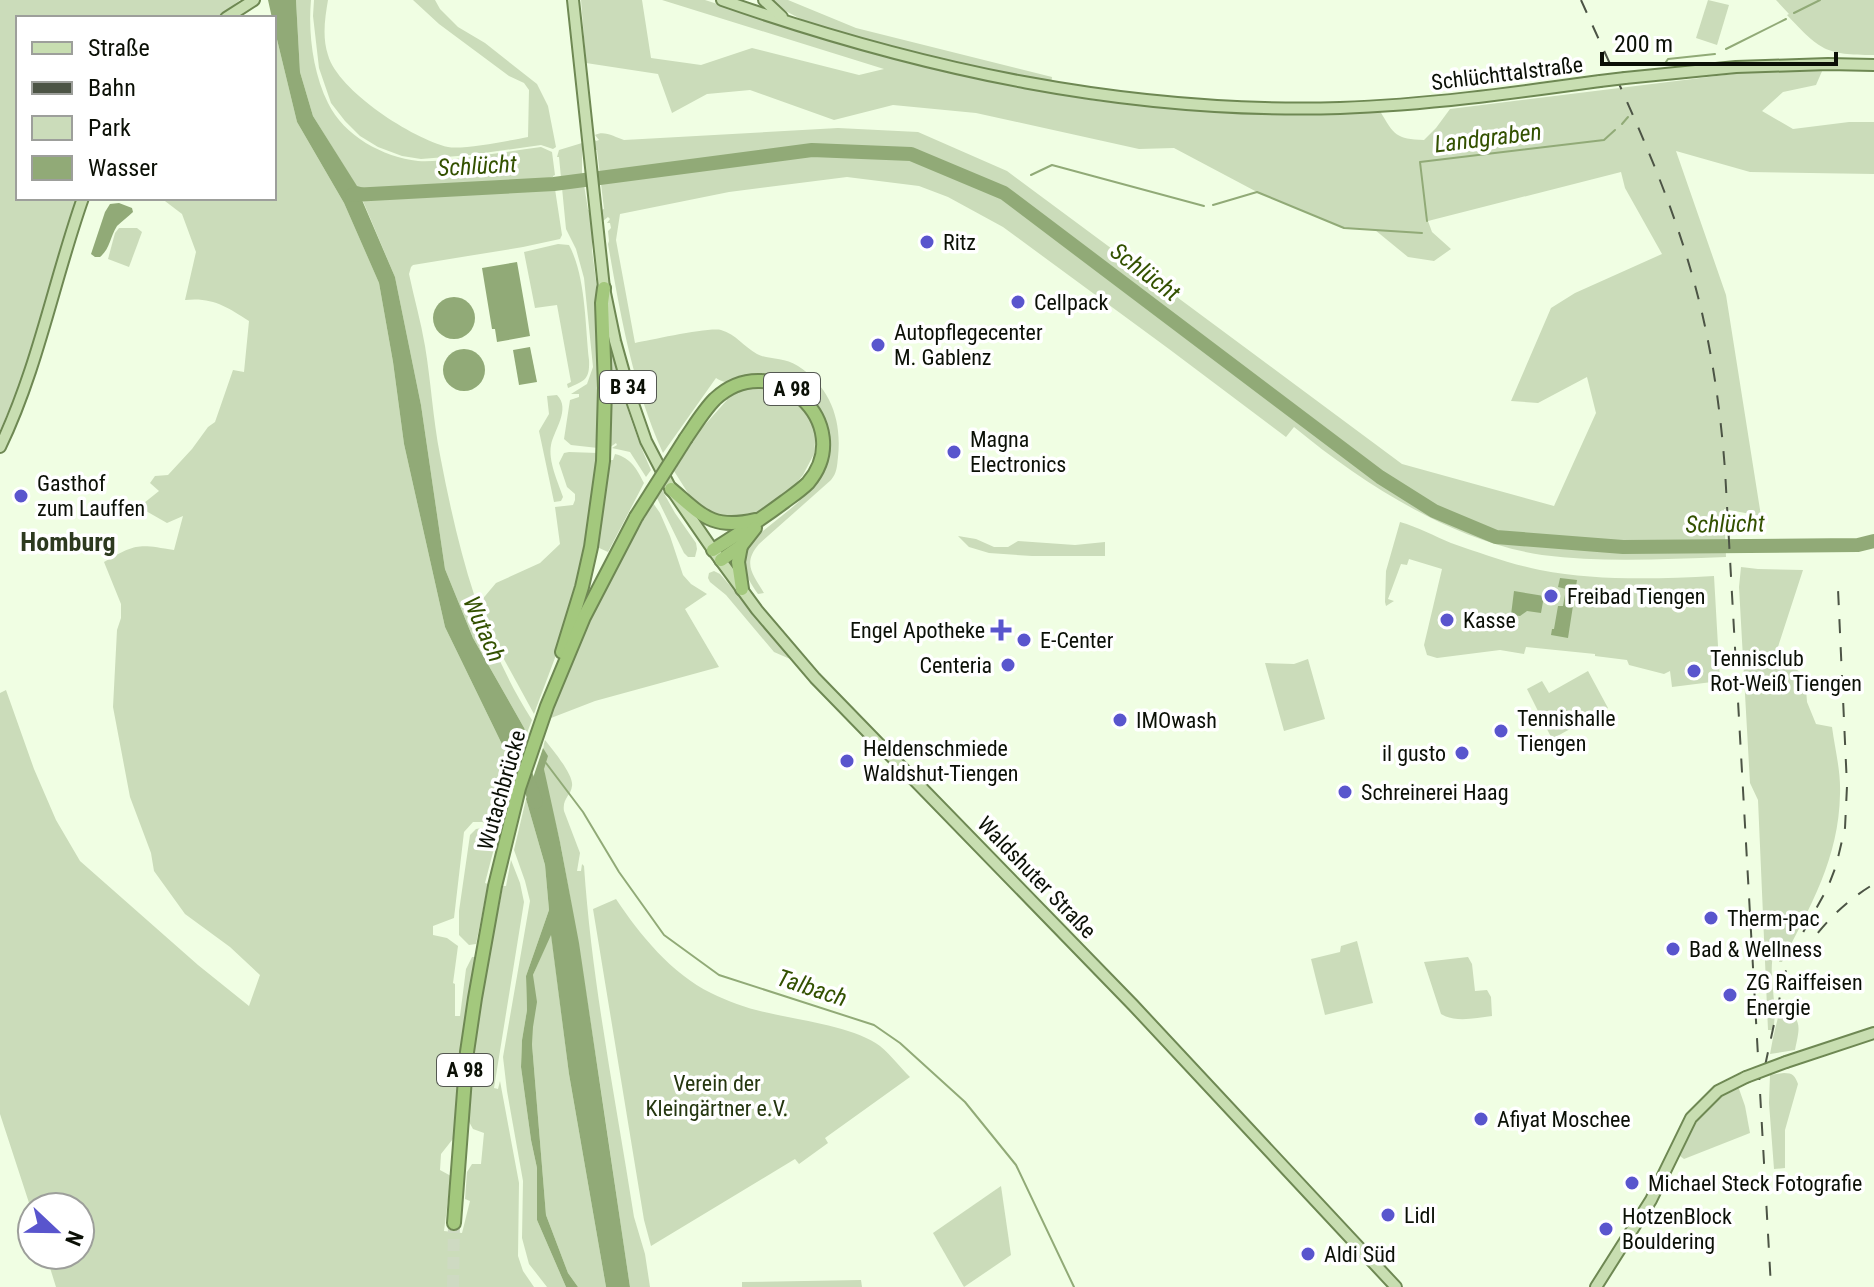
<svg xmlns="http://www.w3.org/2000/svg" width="1874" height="1287" font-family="'Roboto Condensed',sans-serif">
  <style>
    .green { fill: #cbdcba }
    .water { fill: #91aa77 }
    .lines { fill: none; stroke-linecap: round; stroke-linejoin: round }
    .stream { stroke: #91aa77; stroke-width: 2 }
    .river { stroke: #91aa77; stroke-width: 14 }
    .highway-tunnel { stroke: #cedac2; stroke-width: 12; stroke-dasharray: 12 6; stroke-linecap: butt }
    .major-casing { stroke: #6e8853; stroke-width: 14 }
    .highway-casing { stroke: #6e8853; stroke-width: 16 }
    .major { stroke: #c8deb1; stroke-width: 10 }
    .highway { stroke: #a3c87d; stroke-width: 12 }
    .rail { stroke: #4c5445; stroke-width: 2; stroke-dasharray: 14 14; stroke-linecap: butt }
    .major-bridge-casing { stroke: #6e8853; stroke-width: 14; stroke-linecap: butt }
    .highway-bridge-casing { stroke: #6e8853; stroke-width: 16; stroke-linecap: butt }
    .major-bridge { stroke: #c8deb1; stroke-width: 10 }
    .highway-bridge { stroke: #a3c87d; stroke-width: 12 }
    .poi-dot { fill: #5955cd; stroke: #fff; stroke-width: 3 }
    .labels { text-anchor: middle; stroke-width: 7; stroke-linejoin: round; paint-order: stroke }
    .shield { fill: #fff; stroke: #545851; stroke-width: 2 }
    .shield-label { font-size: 20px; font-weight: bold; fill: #0b1006 }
    .street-label { font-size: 22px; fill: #0b1006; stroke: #fff }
    .poi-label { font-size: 22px; fill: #0b1006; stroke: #fff; text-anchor: start }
    .park-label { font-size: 22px; fill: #24360f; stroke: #fff }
    .water-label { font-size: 24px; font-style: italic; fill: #335100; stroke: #fff }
    .quarter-label { font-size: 26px; font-weight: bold; fill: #2d3a1f; stroke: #fff }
  </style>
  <rect width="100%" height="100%" fill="#f0fee3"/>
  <g class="green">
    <path d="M0,0H240L217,18H18V198H79C50,276 36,355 0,430Z"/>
    <path d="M296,0H311C308,33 313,73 328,103C344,136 383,157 418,161C430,162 443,160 455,159C484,155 513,151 541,147L552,152L555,175L553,176L562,235L560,239L523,247L413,265L411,267L409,274C414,298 421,322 425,346C431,382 433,419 440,455C458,549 480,638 532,720L527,733L473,638L445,569L421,405L395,277L357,187L313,116L300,72Z"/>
    <path d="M314,0H328C325,18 322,37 328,55C338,91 413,139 448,147C463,150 512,140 528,137L529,90L524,83L509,76L439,24L413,0H435L440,9L458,27L485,43L537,84L548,106L556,147L553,149L541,145L470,155L421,159L402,156L378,147L360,136L345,121L331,103L319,68L313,16Z"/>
    <path d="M581,0H642L651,58L701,65L752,48L859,75L884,69L662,0H705L801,31L960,75L1050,93L1097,101L1190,110L1259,114L1380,111C1394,135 1396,139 1424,140L1436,128L1450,109L1733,74L1736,67L1823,69L1816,85L1783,92L1762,111L1793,129L1849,122H1874V174L1750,172L1676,151L1726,295L1761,516L1724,509L1726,557C1665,559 1604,563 1542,555C1452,541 1363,484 1294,427L1286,437L1169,349L1003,227L948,197L919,186L847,177L729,192L620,214L616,240L635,343C651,340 709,327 721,330C736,334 744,347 757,354C768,360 784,357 798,366C830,387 842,419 838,457C837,466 837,473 831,480L759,544C742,564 753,574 764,593L758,594C750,582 741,570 744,555C746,545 755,538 763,531C798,502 841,477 826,423C821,404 806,387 787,380C773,374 759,374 745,378C739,379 733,383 727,382C723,382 719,380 716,378L663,453C632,384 621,317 608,244L609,241L608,231L611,228L610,223H607L610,219L608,217L603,221L601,210L604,209L597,150H594L593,138L596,141L599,140L595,135C604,130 615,137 624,140L838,128L918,132L1007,171L1402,464L1554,506L1596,413L1587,377L1538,403L1511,401L1551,308L1575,293L1662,254L1625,188L1621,172L1428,221L1432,232L1451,249L1434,261L1408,257L1375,230L1344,228L1257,192L1174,148L1139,149L976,113L893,105L834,120L750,90L707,94L672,113L658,74L586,63Z"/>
    <path d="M771,0H788L856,28L1052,77L1051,85C989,71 927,57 866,40C833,30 797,23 771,0Z"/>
    <path d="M1708,0L1729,5L1717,45L1696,38Z"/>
    <path d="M1776,0H1874V55C1825,55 1820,50 1787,15L1789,14Z"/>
    <path d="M274,27L297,122L344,203L379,283L393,362L404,444L445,627L515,771L499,827L482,822H473L464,832L454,918L433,926V935L447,938L458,946L453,983L455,984V1016H460L466,969L472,957H475L461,1051L456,1135L441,1154L440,1170L451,1176L444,1231L462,1233L470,1201L465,1199L467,1172L472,1164H481L484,1133L473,1129L468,1120L474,1052L481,999L503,886H506L511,860L520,883L524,902L494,1088L498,1089L500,1081L519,1183L518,1256L523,1271L534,1287H56L46,1255H80V1207H32V1212L0,1114V693L6,690L34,769L56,820L80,861L198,965L249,1006L260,975L230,947L185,914L154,871L151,853L130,797L113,707L117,630L121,618V604L104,562C136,543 139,544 174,550L183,516L167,523L139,507L159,491L150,483L155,476L168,475L192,449L208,427L215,422L233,370L244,372L249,321C227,307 213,297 185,300L196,252L182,214L161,198H274Z"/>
    <path d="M582,143V172L588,210H590L592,215V250L598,296L601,346L598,448L571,445L564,439L570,400L579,397V394H571L587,384L593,367L584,278L576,249L566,229L559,157H557L559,150Z"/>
    <path d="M119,228H137L142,232L129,267L108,259L115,233Z"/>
    <path d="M558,244L569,245C586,277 585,325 589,360C590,380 584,381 568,388L567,384L571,382L557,305L535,308L524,252Z"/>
    <path d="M608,335C618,382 631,426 651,470L646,477L630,452L612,448L617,445L616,443L609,448Z"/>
    <path d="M761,386L776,388L807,408L816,431L814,454L803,475L794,486L756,514L745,519H717L693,501L674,471L691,444L689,441L698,428H702L727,400V397L749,388Z"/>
    <path d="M557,395C571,409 554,430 551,445C548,461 558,482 563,497L561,501L554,502L539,431L549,414L547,396Z"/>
    <path d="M569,452L598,453C593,499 589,545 577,590C566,632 549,673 534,714L500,652L480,602L496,583L540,563L560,544L555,507L573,505L575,500V494L567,487L559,463L564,453Z"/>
    <path d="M615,454C631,458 637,469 644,483L608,552L597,547L608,460H613Z"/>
    <path d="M662,490L675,513L696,543L697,549L695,557H688L684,553L657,498Z"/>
    <path d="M653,503L660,513L670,536L683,575L691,584L707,594L685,609L719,667L595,701L551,718L553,712L551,710L580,639L635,528H639Z"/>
    <path d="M1400,522C1418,527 1434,536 1451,543C1480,553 1510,564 1540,570C1597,581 1657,579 1714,576L1720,681L1672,687L1670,671L1664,674L1629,665L1627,660L1595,656V654L1526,647L1524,654L1500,650L1437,658L1427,655L1424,645L1442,569L1409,559L1407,565L1401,564L1388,599L1394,601L1386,606L1385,602L1386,571Z"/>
    <path d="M958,536L976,539L994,547H1008L1018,541L1075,545L1105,542V556H1032L989,553L969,547Z"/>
    <path d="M1741,567L1758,569L1803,570L1775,656L1805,675L1807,702L1816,724L1832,727C1835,749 1841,772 1840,794C1839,858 1810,907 1782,962H1779L1783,951L1775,946C1766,977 1779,1002 1773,1030H1768L1758,800L1750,783L1739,587Z"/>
    <path d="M714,571L720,574L779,642L790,659L774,652L726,595L710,582L708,578L709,573Z"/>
    <path d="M1308,659L1325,719L1284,731L1265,663L1294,664Z"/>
    <path d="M1588,671L1608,708L1552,739L1527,689L1542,681L1549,693Z"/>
    <path d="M545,740C552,749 574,775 572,786C571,796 562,798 564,811L580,853L577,871H581L582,864L584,866C592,984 616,1101 634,1217L645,1254L650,1287H630C608,1140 588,993 561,847C556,820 537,765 545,740Z"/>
    <path d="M526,799L545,865L549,910L526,976L527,1010L522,1040L521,1067L531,1140L537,1168V1220L566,1287H547L529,1264L522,1238L523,1181L507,1091L503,1057L530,901L525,881L514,850Z"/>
    <path d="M482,828L498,833L485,883L488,884L476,944L469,945L459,935V911L470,835L476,829Z"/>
    <path d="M616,899C640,935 672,974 711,993C729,1002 749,1009 769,1013C799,1020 855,1027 880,1046C891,1055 900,1067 910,1077L825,1138L828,1143L799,1164L795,1159L651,1246L644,1220L593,909Z"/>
    <path d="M551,933L569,1074L606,1287H578L568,1273L546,1215L532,1044L533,975Z"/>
    <path d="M1357,941L1373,1003L1325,1015L1311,959L1340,952L1341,946Z"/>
    <path d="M1468,957L1472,964L1475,991L1487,990L1491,997L1492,1016C1475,1018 1456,1023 1441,1014L1424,962Z"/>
    <path d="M1782,1001C1801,1023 1801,1022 1795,1050L1770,1054L1773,1038Z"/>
    <path d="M1784,1073C1793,1073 1795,1076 1798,1084L1785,1130V1168L1774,1169L1769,1103L1770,1075Z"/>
    <path d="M1738,1086L1745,1106L1750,1133L1684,1159L1680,1156L1697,1120L1720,1094Z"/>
    <path d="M1001,1186L1011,1255L964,1287L933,1233Z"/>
    <path d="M861,1280L862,1287H742V1282Z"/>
  </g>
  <g class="water">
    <path d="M268,0H296L300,72L313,116L357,186L368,189L370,198L362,200L395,277L421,405L445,569L473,638L527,733L515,771L445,627L404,444L393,362L379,283L344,203L297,122L274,27V18H272Z"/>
    <path d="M119,203L132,208L133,212C128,217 122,221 117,226C110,237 110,249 100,257H95L91,254L105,212L110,204Z"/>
    <path d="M517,262L530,336L497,342L495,329H492L482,268Z"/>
    <circle cx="454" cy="318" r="21"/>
    <path d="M530,347L537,382L519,385L513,350Z"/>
    <circle cx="464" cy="370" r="21"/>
    <path d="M1560,578L1577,580L1568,638L1551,635L1552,629H1554L1558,606H1563L1566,589L1558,587Z"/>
    <path d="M1514,591L1544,596L1541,613L1527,611L1520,616L1511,615Z"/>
    <path d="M543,748L548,756L544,769L560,842L579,943L630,1287H606L569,1074L551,935L533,975L537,1002L533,1027L532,1044L546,1215L568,1273L578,1287H566L537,1220V1168L531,1140L521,1067L522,1040L527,1010L526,976L549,910L545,865L526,799Z"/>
  </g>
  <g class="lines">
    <g class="stream">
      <path d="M1794,13L1820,0"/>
      <path d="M1726,49L1786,19"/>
      <path d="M1664,65L1668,59L1715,54"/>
      <path d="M1622,124L1628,117"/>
      <path d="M1031,175L1052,165L1204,206"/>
      <path d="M1213,205L1257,192L1344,228L1422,233"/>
      <path d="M1427,221L1420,162L1604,140L1615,130"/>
      <path d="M546,763L583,812L619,872L664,935L719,975L874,1025L900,1043L965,1102L1016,1165L1074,1287"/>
    </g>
    <g class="river">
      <path d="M352,195L554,184L812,150L911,154L1004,193L1380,477L1434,511L1496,537L1623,547L1858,545L1874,541"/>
      <path d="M512,739L536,802"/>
    </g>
    <path class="highway-tunnel" d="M453,1287L454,1223"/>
    <g class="major-casing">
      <g id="major">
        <path d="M573,0L604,288L615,341L631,398L646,441L671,489L713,550L757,610L815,678L1133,1005L1396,1287"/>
        <path d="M722,0C923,70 1126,114 1340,108C1427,105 1513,93 1600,81"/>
        <path d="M764,0L782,17"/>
        <path d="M226,18L254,0"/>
        <path d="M1625,78L1736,67L1828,64L1874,65"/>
        <path d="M0,447C38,368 54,280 83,198"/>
        <path d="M1786,1062L1874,1033"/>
        <path d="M1596,1287L1651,1200L1691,1118L1718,1091L1746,1077"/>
      </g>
    </g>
    <g class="highway-casing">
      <g id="highway">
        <path d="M686,438C695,425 704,410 715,399C773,345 858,424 808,483C801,490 792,496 784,502C761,519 737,535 713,550"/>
        <path d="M671,489C702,515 712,530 755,520"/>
        <path d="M741,546L738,562L742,589"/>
        <path d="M721,560L741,546L755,528"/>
        <path d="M562,652L582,587L591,547L603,461L605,388L602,303L604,288"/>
        <path d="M454,1223L467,1052L475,998L495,886L519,788L547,706L584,617L636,517"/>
      </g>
    </g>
    <use href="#major" class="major"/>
    <use href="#highway" class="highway"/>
    <g class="rail">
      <path d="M1581,0C1621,89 1664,177 1691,271C1710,336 1720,403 1725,470L1771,1287"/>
      <path d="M1802,956C1819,927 1845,901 1874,884"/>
      <path d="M1765,1066L1785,973L1800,938L1828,887L1836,866L1845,828L1847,786L1838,589"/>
    </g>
    <g class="major-bridge-casing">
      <g id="major-bridge">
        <path d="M1600,81L1625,78"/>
        <path d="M1746,1077L1786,1062"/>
      </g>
    </g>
    <g class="highway-bridge-casing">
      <path id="highway-bridge" d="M636,517L686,438"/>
    </g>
    <use href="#major-bridge" class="major-bridge"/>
    <use href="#highway-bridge" class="highway-bridge"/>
  </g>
  <g class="poi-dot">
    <circle cx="927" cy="242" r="8"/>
    <circle cx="1018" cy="302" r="8"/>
    <circle cx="878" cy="345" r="8"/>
    <circle cx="954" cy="452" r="8"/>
    <circle cx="21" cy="496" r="8"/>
    <circle cx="1551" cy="596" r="8"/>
    <circle cx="1447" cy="620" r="8"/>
    <path d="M997 618h8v8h8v8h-8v8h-8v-8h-8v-8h8z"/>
    <circle cx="1024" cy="640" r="8"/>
    <circle cx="1008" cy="665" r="8"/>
    <circle cx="1694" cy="671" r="8"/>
    <circle cx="1120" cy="720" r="8"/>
    <circle cx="1501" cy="731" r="8"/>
    <circle cx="1462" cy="753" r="8"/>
    <circle cx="847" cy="761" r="8"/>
    <circle cx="1345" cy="792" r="8"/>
    <circle cx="1711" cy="918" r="8"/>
    <circle cx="1673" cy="949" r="8"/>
    <circle cx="1730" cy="995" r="8"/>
    <circle cx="1481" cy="1119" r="8"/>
    <circle cx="1632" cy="1183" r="8"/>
    <circle cx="1388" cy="1215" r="8"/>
    <circle cx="1606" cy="1229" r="8"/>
    <circle cx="1308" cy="1254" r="8"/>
  </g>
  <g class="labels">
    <g class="shield">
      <rect x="600" y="371" width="56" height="32" rx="6"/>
      <rect x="764" y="373" width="56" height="32" rx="6"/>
      <rect x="437" y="1054" width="56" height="32" rx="6"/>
    </g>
    <g class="shield-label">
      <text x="628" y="394">B 34</text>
      <text x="792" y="396">A 98</text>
      <text x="465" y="1077">A 98</text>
    </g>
    <g class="street-label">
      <text transform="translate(1507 73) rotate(-7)" y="8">Schlüchttalstraße</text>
      <text transform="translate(501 790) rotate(-74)" y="8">Wutachbrücke</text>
      <text transform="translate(1037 877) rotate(46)" y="8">Waldshuter Straße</text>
    </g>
    <g class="poi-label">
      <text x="943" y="250">Ritz</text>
      <text x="1034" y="310">Cellpack</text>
      <text x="894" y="340">Autopflegecenter<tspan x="894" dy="25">M. Gablenz</tspan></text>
      <text x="970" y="447">Magna<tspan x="970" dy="25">Electronics</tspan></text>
      <text x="37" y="491">Gasthof<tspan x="37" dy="25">zum Lauffen</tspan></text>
      <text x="1567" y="604">Freibad Tiengen</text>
      <text x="1463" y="628">Kasse</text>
      <text x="985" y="638" text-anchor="end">Engel Apotheke</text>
      <text x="1040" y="648">E-Center</text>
      <text x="1710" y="666">Tennisclub<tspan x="1710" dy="25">Rot-Weiß Tiengen</tspan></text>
      <text x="992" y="673" text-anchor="end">Centeria</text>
      <text x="1517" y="726">Tennishalle<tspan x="1517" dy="25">Tiengen</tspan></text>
      <text x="1136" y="728">IMOwash</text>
      <text x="863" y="756">Heldenschmiede<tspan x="863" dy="25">Waldshut-Tiengen</tspan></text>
      <text x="1446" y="761" text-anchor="end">il gusto</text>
      <text x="1361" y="800">Schreinerei Haag</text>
      <text x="1727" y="926">Therm-pac</text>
      <text x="1689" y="957">Bad &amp; Wellness</text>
      <text x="1746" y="990">ZG Raiffeisen<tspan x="1746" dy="25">Energie</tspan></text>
      <text x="1497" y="1127">Afiyat Moschee</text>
      <text x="1648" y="1191">Michael Steck Fotografie</text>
      <text x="1404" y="1223">Lidl</text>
      <text x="1622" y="1224">HotzenBlock<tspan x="1622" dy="25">Bouldering</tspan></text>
      <text x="1324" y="1262">Aldi Süd</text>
    </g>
    <g class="park-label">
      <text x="717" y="1091">Verein der<tspan x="717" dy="25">Kleingärtner e.V.</tspan></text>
    </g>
    <g class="water-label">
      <text transform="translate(1488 138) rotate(-7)" y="8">Landgraben</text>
      <text transform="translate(477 166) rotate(-3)" y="8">Schlücht</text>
      <text transform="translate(1145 272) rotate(37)" y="8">Schlücht</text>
      <text transform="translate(1725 524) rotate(-1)" y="8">Schlücht</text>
      <text transform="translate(484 629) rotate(66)" y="8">Wutach</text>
      <text transform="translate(812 988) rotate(18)" y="8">Talbach</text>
    </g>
    <g class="quarter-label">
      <text x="68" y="551">Homburg</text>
    </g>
  </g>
  <rect x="16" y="16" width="260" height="184" fill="#ffffff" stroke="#9d9f9b" stroke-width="2"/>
  <rect x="32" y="42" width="40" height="12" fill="#c8deb1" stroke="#9d9f9b" stroke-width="2"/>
  <text x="88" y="56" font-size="24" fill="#0b1006">Straße</text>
  <rect x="32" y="82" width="40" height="12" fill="#4c5445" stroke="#9d9f9b" stroke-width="2"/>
  <text x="88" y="96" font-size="24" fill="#0b1006">Bahn</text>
  <rect x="32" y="116" width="40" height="24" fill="#cbdcba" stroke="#9d9f9b" stroke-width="2"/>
  <text x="88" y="136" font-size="24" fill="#0b1006">Park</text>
  <rect x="32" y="156" width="40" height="24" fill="#91aa77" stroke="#9d9f9b" stroke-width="2"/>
  <text x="88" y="176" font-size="24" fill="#0b1006">Wasser</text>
  <g transform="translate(56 1231) rotate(112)"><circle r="38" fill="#ffffff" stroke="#9d9f9b" stroke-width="2"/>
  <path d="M0-6L14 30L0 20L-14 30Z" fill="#5955cd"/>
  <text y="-12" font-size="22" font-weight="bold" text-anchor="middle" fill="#0b1006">N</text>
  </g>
  <path d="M1602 52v12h234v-12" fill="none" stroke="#0b1006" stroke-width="4"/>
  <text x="1614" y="52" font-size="24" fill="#0b1006" stroke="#ffffff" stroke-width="6" paint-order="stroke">200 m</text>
</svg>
